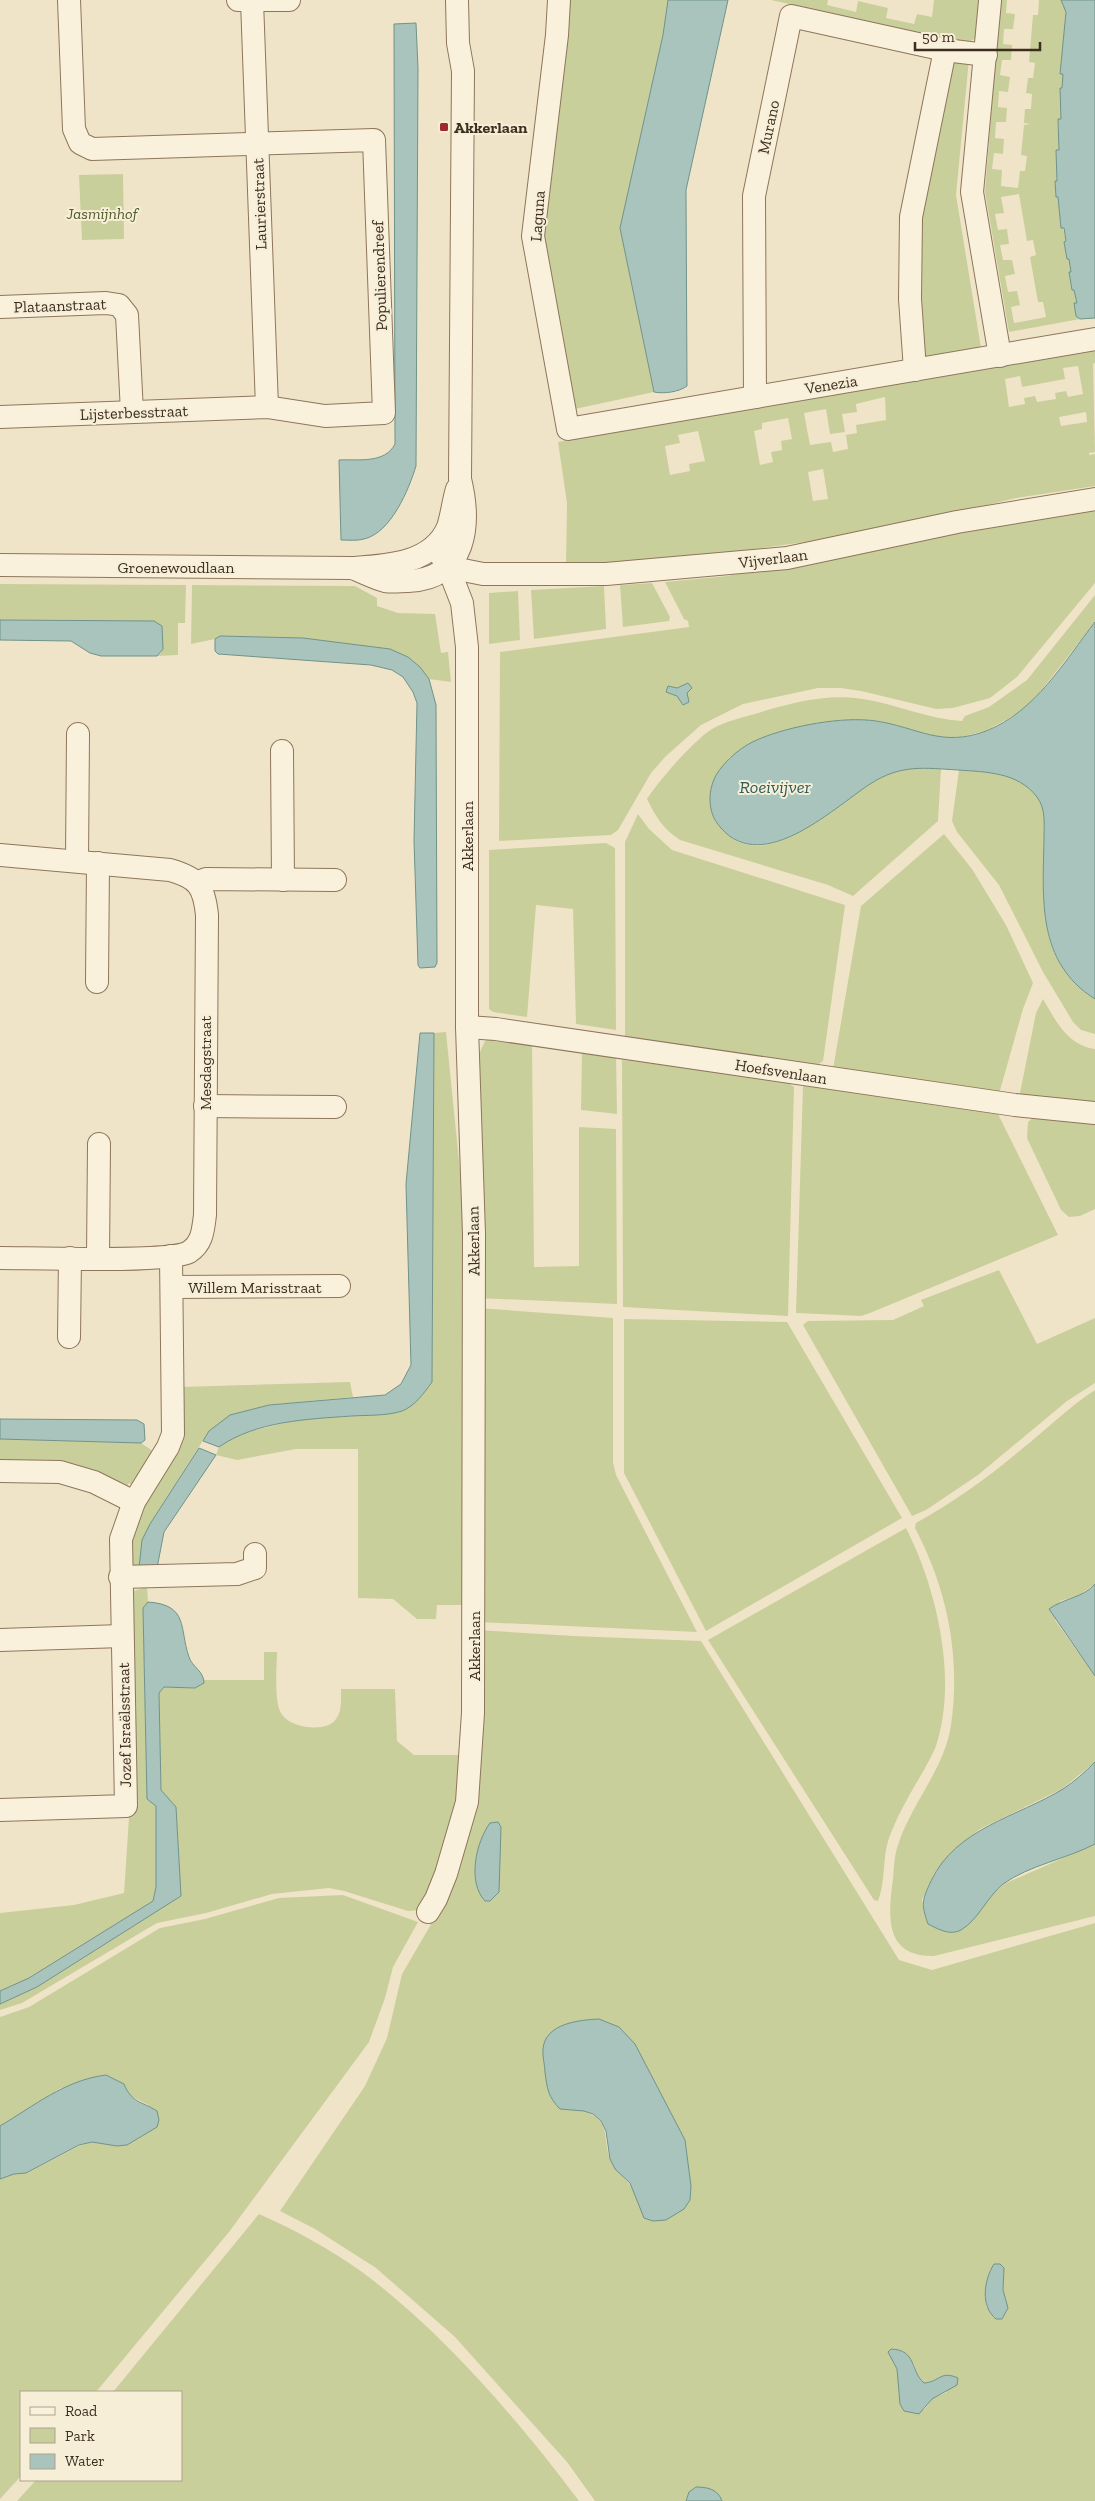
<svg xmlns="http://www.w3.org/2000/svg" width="1095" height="2501" font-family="'Zilla Slab',serif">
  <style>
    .green { fill: #c9cf9b; fill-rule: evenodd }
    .water { fill: #a9c4bc; stroke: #6f938a }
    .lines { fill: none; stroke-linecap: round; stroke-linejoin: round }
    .minor-casing { stroke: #8d765c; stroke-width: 24 }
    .minor { stroke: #faf1dc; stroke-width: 22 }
    .poi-dot { fill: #9e2a2b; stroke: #f7eed8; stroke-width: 2 }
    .labels { text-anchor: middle; stroke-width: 4; stroke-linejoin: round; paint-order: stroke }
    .poi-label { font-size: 16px; font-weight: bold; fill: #3d2e20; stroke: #f7eed8; text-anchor: start }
    .street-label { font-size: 16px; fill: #3d2e20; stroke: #f7eed8 }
    .park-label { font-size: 16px; font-style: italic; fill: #4d5a26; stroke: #f7eed8 }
    .water-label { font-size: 18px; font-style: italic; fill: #2f5d5a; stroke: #f7eed8 }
  </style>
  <rect width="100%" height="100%" fill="#f0e4c8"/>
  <g class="green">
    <path d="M568,0H668L669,8L620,228L654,392L570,410L541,235Z"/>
    <path d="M771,0H828L827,5L856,12L858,1L888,8L886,18L914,24L917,14L932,17L934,0H982L978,37L967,43Z"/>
    <path d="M1000,0H1007L1006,13L1015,14L1013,29H1004L1003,44L1012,45L1011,60H1002L1000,75L1010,77L1008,92L999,91L998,107L1007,108L1006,122H996L995,138L1004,139L1003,154L994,153L992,169L1002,170L1001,186L1018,188L1020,171H1025L1027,156L1021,155L1024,125L1030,124L1024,123L1025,109H1031L1032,94L1026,93L1028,78H1033L1035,63L1029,62L1033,15H1038L1039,0H1061L1066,12L1060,74H1063L1061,119H1058L1059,150L1056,151L1057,181L1055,182L1056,197H1058L1061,228H1063L1066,242H1064L1067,258L1069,259L1071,272L1069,273L1072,289L1074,290L1077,303H1075L1076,316L1080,319L1009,332L985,192ZM1019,194L1027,241L1033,240L1036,255L1030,257L1038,302H1043L1046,317L1014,323L1011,307L1020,305L1017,291L1008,292L1005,276L1015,274L1012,260H1003L1000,245L1009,244L1007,229L998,230L995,214L1004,213L1001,197Z"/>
    <path d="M948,55L969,59L956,195L981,348L922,359L917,217Z"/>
    <path d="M123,174L124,239L82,240L79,175Z"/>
    <path d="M1095,348V363L1093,364L1095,452L1089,453V455L1095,454V486L1016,498L897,527L820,540L641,565H566L567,503L558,442ZM1078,366L1083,394L1068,397L1066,391L1055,393L1056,399L1037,402L1035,396L1024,398L1025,404L1009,407L1005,379L1020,376L1022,387L1065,379L1063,368ZM885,397L886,420L856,425L857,433L846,435L848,449L833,452L831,442L810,445L804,413L826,409L830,434L845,432L842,414L857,412L856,404ZM1086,412L1087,422L1061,426L1059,417ZM788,418L792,439L781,441L782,450L771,452L773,462L760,465L754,431L762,429V423ZM698,431L705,461L689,464L690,471L670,475L665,446L680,443L678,435ZM823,469L828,499L813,501L808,472Z"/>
    <path d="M1095,508V583L1017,677L990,698L953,708L936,709L861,691L841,688H818L743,704L701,725L665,757L651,773L618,830L611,835L499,841L500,652L689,627L688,621L684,619L665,582L728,576L781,563Z"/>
    <path d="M652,583L670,617L669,621L623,627L620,585Z"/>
    <path d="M0,584L186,585L185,623H178V655L157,656L161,653L162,626L154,621L0,620Z"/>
    <path d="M192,585L355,586L377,598V606L398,613L435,614L441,653L448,652L451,682L429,679L420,667L390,649L303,638L220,636L215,639L191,644Z"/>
    <path d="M604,586L606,629L534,639L531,590Z"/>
    <path d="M518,591L520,640L489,644V593Z"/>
    <path d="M1095,595V622L1040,692L1025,708L1006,720L985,731L961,737L938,738L879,721L839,720L760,738L729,758L716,776L715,821C723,830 732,841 744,844C795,858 852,781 899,770C913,766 927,768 941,769L938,821L853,896L828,885L680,840C663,829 656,817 647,799C661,778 689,746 709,731C720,723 737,719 751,715C788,704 824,693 863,699C896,704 928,719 962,721L965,716L989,707L1027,680Z"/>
    <path d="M959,770C986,772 1023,772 1039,799C1047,813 1044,829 1044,844C1043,902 1037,963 1095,999V1034L1081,1030L1073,1022L1043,972L999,885L957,832L952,821Z"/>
    <path d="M638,814L649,829L672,850L845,905L823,1061L813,1068L625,1042V842Z"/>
    <path d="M944,834L972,869L1006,925L1033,983L1023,1009L999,1094L833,1069L861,906Z"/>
    <path d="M606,843L615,848L616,1030L576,1024L573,909L536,905L527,1017L493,1012L489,1009V850Z"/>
    <path d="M1043,999C1056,1021 1067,1045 1095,1049V1105L1019,1098L1036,1013Z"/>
    <path d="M446,1032L464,1211L463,1605H437L436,1619H417L393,1599L358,1598V1449H296L237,1460L216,1455L219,1447L236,1435L300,1419L374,1415L402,1411L432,1382L434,1033Z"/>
    <path d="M492,1038L532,1041L534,1267L579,1266V1127L616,1129L617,1304L477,1298L480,1052L485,1041Z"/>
    <path d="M582,1049L616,1053L617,1114L581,1110Z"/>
    <path d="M622,1060L785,1080L794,1087L788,1316L623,1307Z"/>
    <path d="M803,1085L997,1112L1058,1235L870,1313L861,1316L796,1313Z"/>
    <path d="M1034,1117L1095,1122V1209L1080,1216L1069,1217L1061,1210L1027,1138L1028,1122Z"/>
    <path d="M999,1270L1037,1344L1095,1318V1383L1067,1401L978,1475L926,1510L912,1516L803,1325L808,1321L893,1320L924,1306L921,1300Z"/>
    <path d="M478,1308L613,1318V1462L616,1475L697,1632L478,1622Z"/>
    <path d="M624,1319L787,1322L902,1518L706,1631L624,1473Z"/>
    <path d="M350,1382L353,1397L269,1405L209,1431L150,1524L139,1568L124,1567L181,1387Z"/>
    <path d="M1095,1390V1584L1078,1596L1060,1601L1055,1620L1095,1676V1762L1062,1789L980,1829L953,1851L935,1872L922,1900L928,1924L949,1932L1004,1884L1095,1844V1916L934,1956C884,1957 888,1916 893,1879C894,1868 894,1856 898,1845C911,1804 945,1768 951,1725C961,1655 947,1589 915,1528L916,1523C954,1502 990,1476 1023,1448C1047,1429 1069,1407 1095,1390Z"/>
    <path d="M0,1439L141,1443L157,1454L135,1487L129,1483L124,1490L0,1465Z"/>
    <path d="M906,1528C937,1589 958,1679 936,1746C933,1754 928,1762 924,1770C911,1792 898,1814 889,1838C882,1858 886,1881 878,1901L874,1900L708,1640Z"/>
    <path d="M147,1587L148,1602L143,1608L147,1799L156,1806V1887L153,1901L29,1978L0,1991V1913L74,1905L124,1893L129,1818L132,1812L130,1592Z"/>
    <path d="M478,1630L574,1636L701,1641L899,1960L932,1970L1095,1923V2501H722L720,2496L696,2487L689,2492L686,2501H595L567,2462L455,2337L376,2268L315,2229L280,2211L365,2086L387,2038L402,1974L430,1926L448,1879ZM501,1827L498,1849L475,1866ZM635,2044L685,2140L633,2190C628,2179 615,2171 610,2159C602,2136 612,2122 584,2111ZM1004,2268L1003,2290L1008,2308L1002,2318L986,2306V2290ZM891,2358L914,2364L918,2378L924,2383L931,2382L947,2392L932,2399L924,2410L899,2381L897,2369Z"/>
    <path d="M264,1652H277C277,1667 273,1705 283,1716C293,1728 327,1733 336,1719C342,1711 341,1700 341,1689H395L397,1741L414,1755H463L460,1816L422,1910L408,1911L344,1891L329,1888L272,1894L206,1913L157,1923L22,2003L0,2010V2004L37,1987L181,1896L176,1807L161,1790L159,1693L164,1687L195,1688L203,1683L204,1680H264Z"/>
    <path d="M343,1895L418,1922L393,1967L385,1998L369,2042L229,2232L96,2392H21V2476L0,2499V2179L14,2174L27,2173L79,2146L92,2142L117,2146L127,2145L156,2127L148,2105L129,2095L124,2084L61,2088L0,2126V2017L29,2007L160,1928L205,1919L279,1898Z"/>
    <path d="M259,2214C295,2230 330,2249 362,2272C441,2330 520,2422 579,2501H17L36,2480H181V2392H113Z"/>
  </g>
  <g class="water">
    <path d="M668,0H728L686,190L687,386C679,392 664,394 654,392L620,228L663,35Z"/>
    <path d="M1061,0H1095V318L1080,319L1076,316L1074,303H1077L1074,290H1072L1069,272H1071L1069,259H1067L1064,242L1066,241L1064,228H1061L1058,197H1056L1055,181H1057L1056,150H1059L1058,119H1061L1060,88H1062L1063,74H1060L1066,12Z"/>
    <path d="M416,23L418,68L416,466C409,489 391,533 364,539C357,541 348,540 341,540L339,460C358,459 385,464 395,444L394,24Z"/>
    <path d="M0,620L154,621L162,626L163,649L157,656H101L90,653L71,641L0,640Z"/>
    <path d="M1095,622V999C1036,962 1043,898 1044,838C1044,824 1046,809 1037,797C1018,772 986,772 958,770C924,768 901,764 870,784C831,810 758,880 717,823C707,809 708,787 718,772C728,758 742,746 759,739C790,726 843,716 876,721C917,727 941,748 986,731C1035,712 1064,662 1095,622Z"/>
    <path d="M220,636L303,638L390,649L408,657L420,667L429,679L436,705L437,963L435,967L420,968L418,965L414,841L417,703L413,692L403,677L392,670L371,665L218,654L215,651V639Z"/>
    <path d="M688,683L692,688L687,693L689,702L683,705L677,696L666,692L668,686L677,688Z"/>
    <path d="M420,1033H434L432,1382C424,1393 415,1406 402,1411C387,1416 367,1415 352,1416C308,1419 256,1421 219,1447L203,1441L209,1431L230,1415L269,1405L385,1395L401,1384L411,1365L406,1184Z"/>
    <path d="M0,1419L137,1420L144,1424L145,1440L141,1443L0,1439Z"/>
    <path d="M199,1448L216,1455L164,1532L157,1568H139L142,1540L150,1524Z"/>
    <path d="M1095,1584V1676L1049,1609C1064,1598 1083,1598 1095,1584Z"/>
    <path d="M148,1602C189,1605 179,1628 189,1657C192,1667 204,1671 204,1683L195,1688L164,1687L159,1693L161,1790L176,1807L181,1896L37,1987L0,2004V1991L29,1978L153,1901L156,1887V1806L147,1799L143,1608Z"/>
    <path d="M1095,1762V1844C1066,1859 1030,1865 1003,1884C987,1897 979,1919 961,1930C950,1936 938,1929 928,1924C921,1904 922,1900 931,1881C956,1828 1017,1817 1063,1789C1075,1781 1085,1772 1095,1762Z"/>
    <path d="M498,1822L501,1827L499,1892L490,1901H485C467,1882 476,1842 490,1823Z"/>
    <path d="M599,2019L619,2027L635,2044L685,2140L691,2186L690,2200L684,2209L666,2220L653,2221L644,2218L630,2183L615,2169L610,2159L606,2131L601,2121L593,2114L584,2111L560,2109C548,2097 547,2088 545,2072C545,2065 542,2056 543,2049C545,2023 580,2020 599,2019Z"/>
    <path d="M106,2075L124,2084C132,2103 141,2101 157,2111L159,2120L157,2127L127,2145L117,2146L92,2142L79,2145L26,2173L14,2174L0,2179V2126C34,2106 65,2080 106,2075Z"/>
    <path d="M994,2264H1000L1004,2268L1003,2290L1008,2308L1002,2319H996C980,2306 984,2280 994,2264Z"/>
    <path d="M891,2349C917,2350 910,2371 924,2383C940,2382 940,2370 958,2378L957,2385L932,2399L919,2414L904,2411L900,2404L897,2369L888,2352Z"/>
    <path d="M696,2487C707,2487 718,2489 722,2501H686L689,2492Z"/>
  </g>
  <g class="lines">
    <g class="minor-casing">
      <g id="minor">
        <path d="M238,0H289"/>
        <path d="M559,0L557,35L533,236L568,429L1095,339"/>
        <path d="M252,1L267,407"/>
        <path d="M990,1L972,192L1000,356"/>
        <path d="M0,307L106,303L119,305L127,315L132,412"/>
        <path d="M915,370L910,299L911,217L945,50"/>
        <path d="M755,397L754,196L791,16L945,50L986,55"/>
        <path d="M0,417L267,407L325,416L384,413L374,140L92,149L80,143L74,129L69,0"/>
        <path d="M0,565L352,568C386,566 433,564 448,527C452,515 453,502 457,489"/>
        <path d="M448,567L483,574H606L787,558L957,522L1095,499"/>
        <path d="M352,568C363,572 374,578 385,581C392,582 401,581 408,581C467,579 471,524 460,479L463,71L458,43L457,0"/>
        <path d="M282,751L283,880"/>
        <path d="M0,855L170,870C198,878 204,886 207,915L205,1215C203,1229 203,1243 189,1252C170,1263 31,1258 0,1258"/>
        <path d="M77,861L78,734"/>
        <path d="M198,882L206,879L335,880"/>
        <path d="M97,982L98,863"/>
        <path d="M467,1027L496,1029L1015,1105L1095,1113"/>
        <path d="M205,1106L335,1107"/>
        <path d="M98,1258L99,1144"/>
        <path d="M172,1287L339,1286"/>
        <path d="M69,1337L70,1258"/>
        <path d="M0,1471L60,1472L94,1482L134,1502"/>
        <path d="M120,1577L237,1574L255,1568V1554"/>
        <path d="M0,1640L122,1636"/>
        <path d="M0,1810L126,1806L121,1539L134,1502L168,1447L173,1434L171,1256"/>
        <path d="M428,1912L436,1899L446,1874L467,1802L473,1713L474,1234L467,1027V647L462,603L448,567L435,546"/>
      </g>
    </g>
    <use href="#minor" class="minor"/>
  </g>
  <rect class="poi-dot" x="439" y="122" width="10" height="10" rx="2.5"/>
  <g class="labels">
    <g class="poi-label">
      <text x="454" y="133">Akkerlaan</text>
    </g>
    <g class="street-label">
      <text transform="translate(768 127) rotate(-78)" y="6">Murano</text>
      <text transform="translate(259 204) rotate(-92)" y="6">Laurierstraat</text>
      <text transform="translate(537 216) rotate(-86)" y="6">Laguna</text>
      <text transform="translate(379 276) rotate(-92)" y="6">Populierendreef</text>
      <text transform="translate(60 305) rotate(-2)" y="6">Plataanstraat</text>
      <text transform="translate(831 384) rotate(-9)" y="6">Venezia</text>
      <text transform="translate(134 412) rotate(-2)" y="6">Lijsterbesstraat</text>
      <text transform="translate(773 558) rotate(-7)" y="6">Vijverlaan</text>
      <text x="176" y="573">Groenewoudlaan</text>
      <text transform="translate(467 836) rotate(-90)" y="6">Akkerlaan</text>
      <text transform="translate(205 1063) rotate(-90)" y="6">Mesdagstraat</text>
      <text transform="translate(781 1071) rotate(9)" y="6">Hoefsvenlaan</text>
      <text transform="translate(473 1241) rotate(-91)" y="6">Akkerlaan</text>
      <text x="255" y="1293">Willem Marisstraat</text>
      <text transform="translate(474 1646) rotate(-90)" y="6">Akkerlaan</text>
      <text transform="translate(124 1725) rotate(-91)" y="6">Jozef Israëlsstraat</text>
    </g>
    <g class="park-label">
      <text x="102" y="219">Jasmijnhof</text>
    </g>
    <g class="water-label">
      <text x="775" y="793">Roeivijver</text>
    </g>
  </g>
  <rect x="20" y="2391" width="162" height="90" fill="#f7eed8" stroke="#ada18e"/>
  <rect x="30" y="2407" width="25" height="8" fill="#faf1dc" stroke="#ada18e"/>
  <text x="65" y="2416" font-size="15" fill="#3d2e20">Road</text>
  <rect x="30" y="2428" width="25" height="15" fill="#c9cf9b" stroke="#ada18e"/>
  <text x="65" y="2441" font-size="15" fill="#3d2e20">Park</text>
  <rect x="30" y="2454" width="25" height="15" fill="#a9c4bc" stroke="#ada18e"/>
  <text x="65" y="2466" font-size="15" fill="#3d2e20">Water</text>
  <path d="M915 42v8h125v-8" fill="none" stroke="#3d2e20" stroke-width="2.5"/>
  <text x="922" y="42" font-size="15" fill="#3d2e20" stroke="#f7eed8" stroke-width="4" paint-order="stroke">50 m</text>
</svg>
